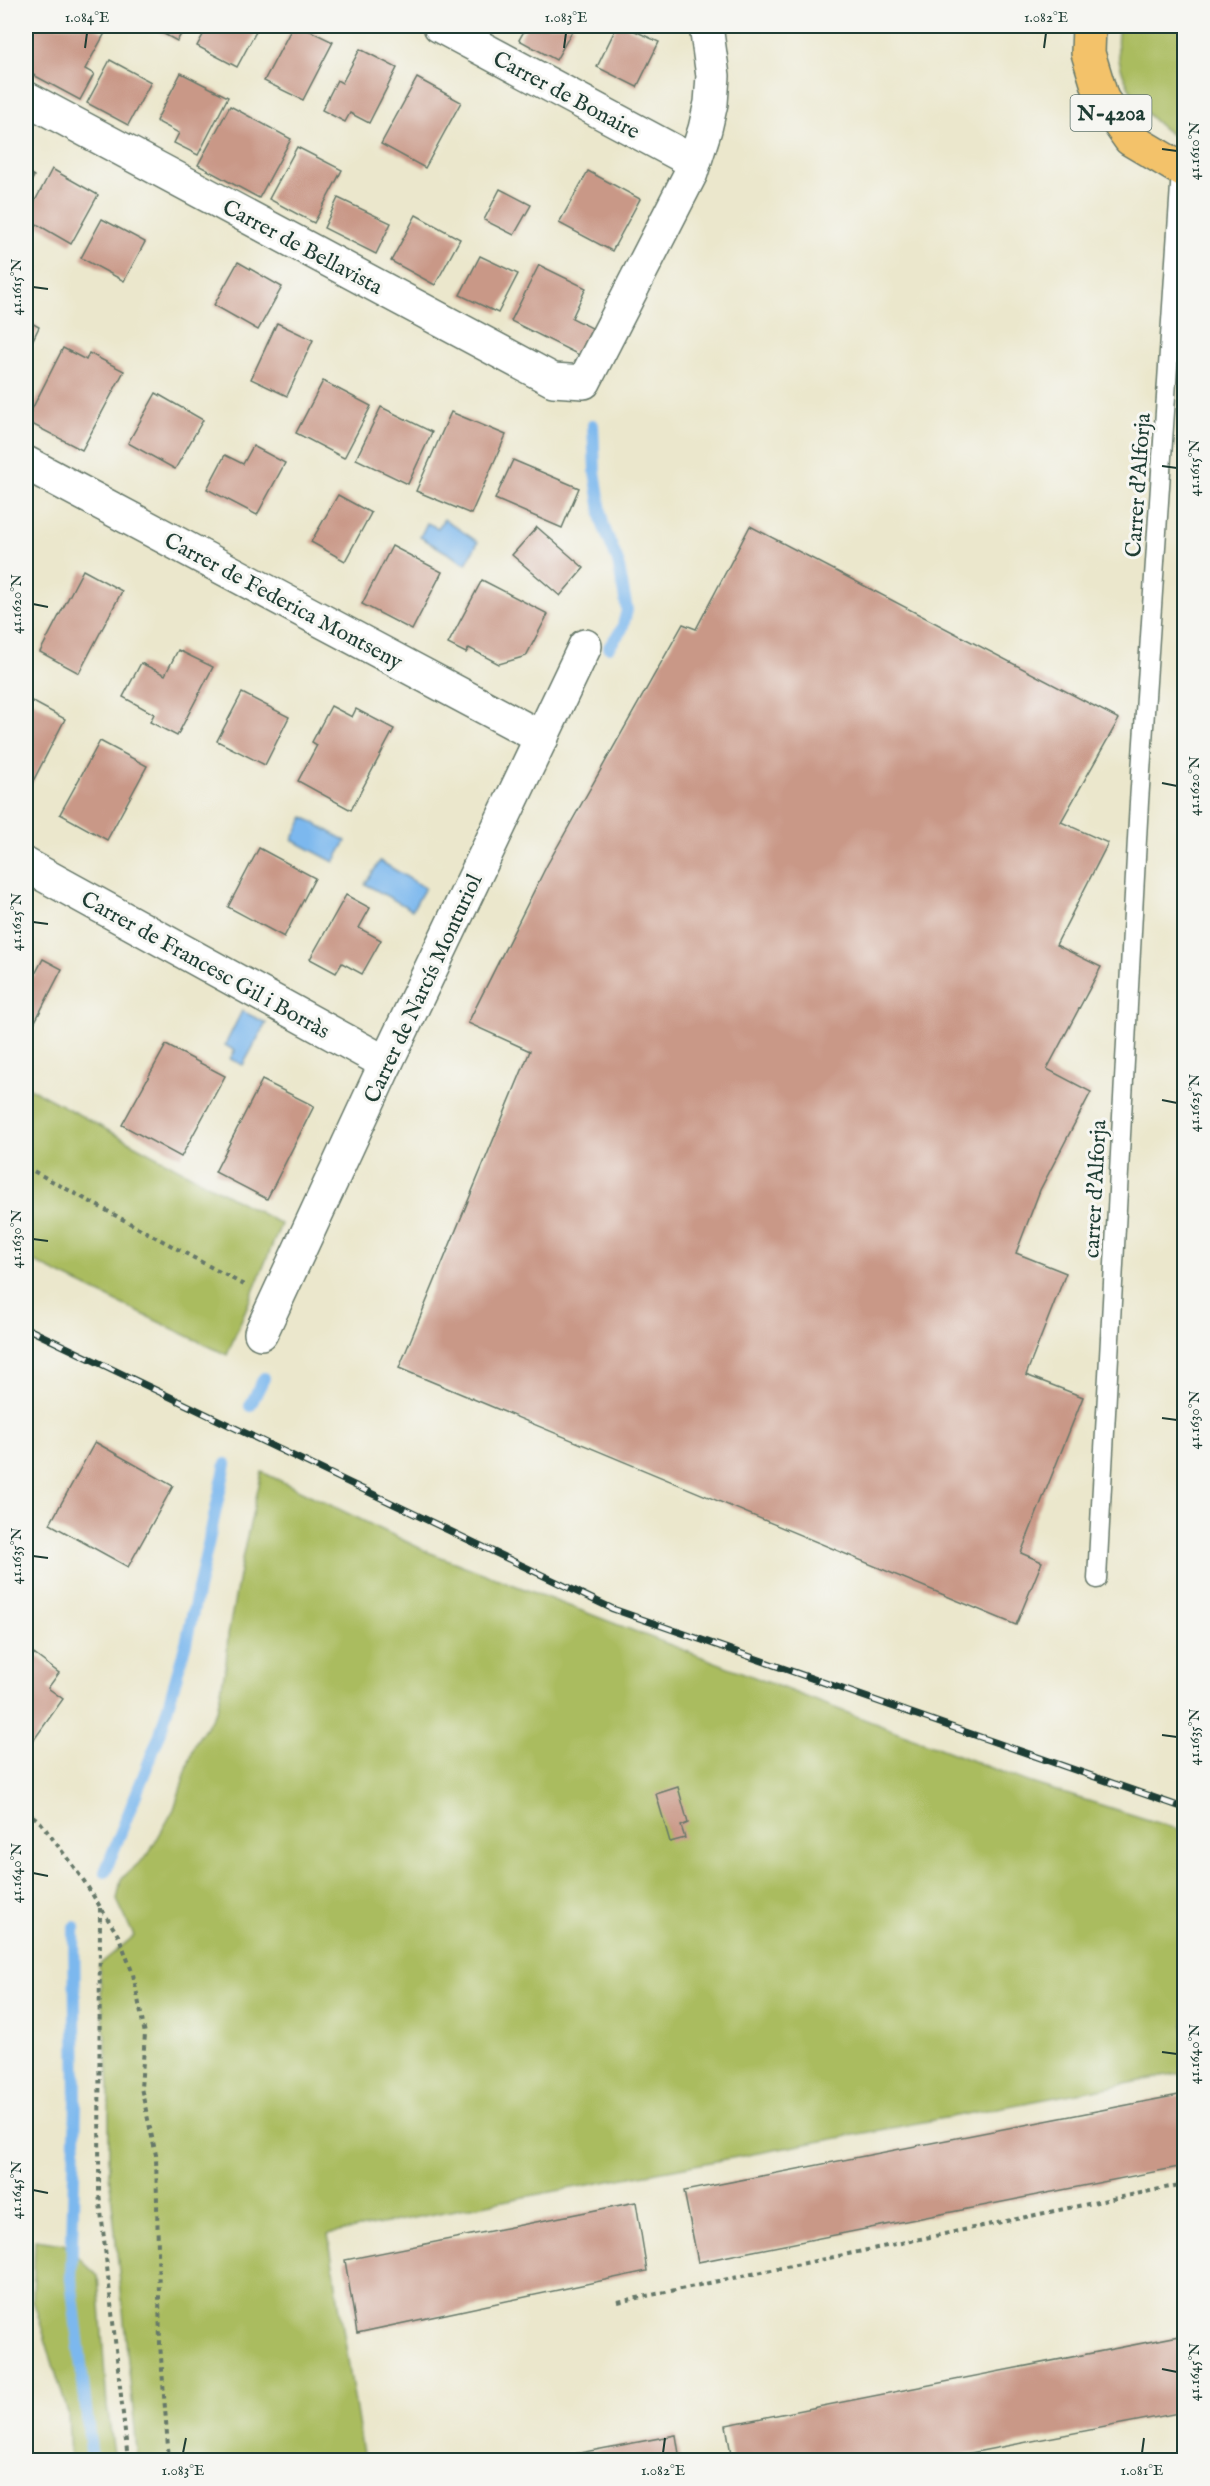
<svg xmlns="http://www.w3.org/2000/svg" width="1210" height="2486" font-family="'IM FELL English',serif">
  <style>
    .green { fill: #aabc5f; stroke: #647c4a; stroke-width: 1.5 }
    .water { fill: #7cb8ee; stroke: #4e7a91; stroke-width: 1.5 }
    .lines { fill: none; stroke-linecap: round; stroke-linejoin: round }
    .stream { stroke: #7cb8ee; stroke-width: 12 }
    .building { fill: #c99887 }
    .lane-casing { stroke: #667869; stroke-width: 21 }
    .street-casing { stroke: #667869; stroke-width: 36 }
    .primary-casing { stroke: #667869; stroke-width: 36 }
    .path { stroke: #667869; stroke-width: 4; stroke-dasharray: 4.5 4.5; stroke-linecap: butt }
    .lane { stroke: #fff; stroke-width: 18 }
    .street { stroke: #fff; stroke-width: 33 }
    .primary { stroke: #f3c26a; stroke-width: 33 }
    .rail-casing { stroke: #1f3d34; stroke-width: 7 }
    .rail { stroke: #f6f6f2; stroke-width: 4.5; stroke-dasharray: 14; stroke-linecap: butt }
    .ticks { fill: none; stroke: #1f3d34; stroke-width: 2 }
    .labels { text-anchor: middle; stroke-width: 6; stroke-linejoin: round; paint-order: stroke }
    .shield { fill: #f6f6f2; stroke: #60746d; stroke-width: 1.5 }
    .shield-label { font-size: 21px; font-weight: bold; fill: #1f3d34 }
    .street-label { font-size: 22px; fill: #1f3d34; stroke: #f6f6f2 }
    .neatline { fill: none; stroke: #1f3d34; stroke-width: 2 }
    .ticks-label { font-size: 15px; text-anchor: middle; fill: #1f3d34 }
  </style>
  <rect width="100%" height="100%" fill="#f6f6f2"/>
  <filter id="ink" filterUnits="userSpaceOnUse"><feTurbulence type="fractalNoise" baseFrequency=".0167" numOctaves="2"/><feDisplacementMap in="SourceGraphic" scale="12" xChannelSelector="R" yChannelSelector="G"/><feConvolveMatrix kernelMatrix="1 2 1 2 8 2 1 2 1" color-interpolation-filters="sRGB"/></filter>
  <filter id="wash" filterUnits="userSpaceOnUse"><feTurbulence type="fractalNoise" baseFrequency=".008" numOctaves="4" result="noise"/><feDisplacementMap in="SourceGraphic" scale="24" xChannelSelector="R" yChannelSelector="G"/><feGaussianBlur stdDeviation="1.35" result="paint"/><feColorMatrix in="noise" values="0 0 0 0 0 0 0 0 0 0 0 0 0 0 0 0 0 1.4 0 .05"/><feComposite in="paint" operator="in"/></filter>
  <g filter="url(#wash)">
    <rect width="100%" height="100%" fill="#ebe7cc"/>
    <g class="green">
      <path d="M1119,26H1184V142C1143,120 1110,75 1119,26Z"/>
      <path d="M26,1086L281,1224L227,1355L26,1258Z"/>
      <path d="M262,1472L428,1552L1028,1782L1184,1831V2073L328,2234L364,2460H138L109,2173V2086L99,1965L134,1936L117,1900L121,1879L148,1855L174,1809L195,1743L217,1710L226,1665L228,1635L243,1554Z"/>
      <path d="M35,2240L64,2244L98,2276L107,2406L115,2460H70L68,2413L33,2300Z"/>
    </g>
    <g class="water">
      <path d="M444,519L478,542L466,564L420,537L427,523L438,528Z"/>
      <path d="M304,817L346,841L334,862L292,840Z"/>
      <path d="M380,861L425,888L412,910L365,884Z"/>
      <path d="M242,1011L266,1023L243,1065L230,1059L235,1051L225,1045Z"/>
    </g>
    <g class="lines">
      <g class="stream">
        <path d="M593,425L595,471L603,525L618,562L627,610L622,629L609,647"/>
        <path d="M250,1406L264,1378"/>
        <path d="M105,1872L160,1734L186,1643L226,1464"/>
        <path d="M74,1927L76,2103L71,2279L92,2460"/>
      </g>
    </g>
    <g id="blocks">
      <g class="building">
        <path d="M26,26H91L105,33L85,69L94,74L80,100L26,71Z"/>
        <path d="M149,26H186L177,41Z"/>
        <path d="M208,26H259L237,67L197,46Z"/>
        <path d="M293,26H300L333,42L303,100L264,81Z"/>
        <path d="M527,26H575L556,60L519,40Z"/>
        <path d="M617,26H624L659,42L637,87L597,67Z"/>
        <path d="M360,49L397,68L369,123L350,113L345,122L322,110L337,80L342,83Z"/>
        <path d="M110,60L151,82L128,125L87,103Z"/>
        <path d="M181,73L228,97L198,155L174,143L179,133L156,121Z"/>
        <path d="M417,78L461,102L425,168L381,144Z"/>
        <path d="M230,106L291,139L259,198L198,165Z"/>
        <path d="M297,147L342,170L314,223L269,199Z"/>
        <path d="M52,169L98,195L71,244L26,218Z"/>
        <path d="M26,171L34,176L26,192Z"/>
        <path d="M588,171L640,199L612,251L559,223Z"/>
        <path d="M500,189L531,205L514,235L484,220Z"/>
        <path d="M338,198L391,223L376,254L324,228Z"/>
        <path d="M416,215L460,239L435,285L391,261Z"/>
        <path d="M102,219L145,242L124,281L81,258Z"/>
        <path d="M480,256L518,274L498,313L460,295Z"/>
        <path d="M238,262L282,287L258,330L214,305Z"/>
        <path d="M539,265L586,288L572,318L592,328L579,355L511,321Z"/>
        <path d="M26,320L39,327L26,354Z"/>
        <path d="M277,323L313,340L287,396L251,379Z"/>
        <path d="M63,348L86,360L89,353L124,371L82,450L26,421Z"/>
        <path d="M323,381L371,406L344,458L296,433Z"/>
        <path d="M156,393L203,420L175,469L128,443Z"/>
        <path d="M381,407L432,432L408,484L356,459Z"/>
        <path d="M451,412L506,435L471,514L416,491Z"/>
        <path d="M253,446L285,463L257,515L207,489L225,455L243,464Z"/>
        <path d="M513,460L579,488L562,528L495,499Z"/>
        <path d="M338,495L371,513L345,561L311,542Z"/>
        <path d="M750,526L1119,719L1061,822L1108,843L1056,945L1101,967L1047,1069L1091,1092L1040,1190L1016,1253L1066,1273L1026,1375L1083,1397L1021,1553L1042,1562L1016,1625L399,1368L530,1051L468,1023L547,865L683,624L696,629Z"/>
        <path d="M537,527L584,568L560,596L512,555Z"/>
        <path d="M392,546L442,572L412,630L362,604Z"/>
        <path d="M83,570L122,591L79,673L40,652Z"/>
        <path d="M482,580L548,614L526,656L499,664L469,648L466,653L448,644Z"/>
        <path d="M178,650L213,667L177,736L150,722L154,714L123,697L141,663L165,675Z"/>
        <path d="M242,693L289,717L265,765L217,741Z"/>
        <path d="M26,698L65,719L29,789L26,787Z"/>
        <path d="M331,706L352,717L356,709L394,729L351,810L298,781L317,745L312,742Z"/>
        <path d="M100,741L147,766L107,840L60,814Z"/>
        <path d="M259,848L315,878L284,937L228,907Z"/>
        <path d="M346,895L370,908L359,928L381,940L362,974L342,963L336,973L310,959Z"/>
        <path d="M43,959L62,969L26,1039V972L34,976Z"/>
        <path d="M166,1045L225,1076L181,1157L122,1125Z"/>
        <path d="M262,1080L314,1106L267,1199L215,1172Z"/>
        <path d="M95,1442L173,1486L128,1567L50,1524Z"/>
        <path d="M26,1648L59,1673L48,1688L63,1699L26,1751Z"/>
        <path d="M678,1787L688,1823L681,1826L685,1838L670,1842L656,1794Z"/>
        <path d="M1184,2094V2166L698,2262L684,2191Z"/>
        <path d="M636,2202L647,2271L357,2333L345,2260Z"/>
        <path d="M1184,2335V2412L934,2460H732L726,2425Z"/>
        <path d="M676,2435L680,2460H547V2459Z"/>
      </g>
    </g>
  </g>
  <g filter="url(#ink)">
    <use href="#blocks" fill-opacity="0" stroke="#667869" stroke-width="1.5"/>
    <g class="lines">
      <g class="lane-casing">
        <path id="lane" d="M1097,1579L1139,802L1181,171"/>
      </g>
      <g class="street-casing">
        <g id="street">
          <path d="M440,26L694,162"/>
          <path d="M26,98L553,380L584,382L691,173L705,129L711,103L713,76L706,26"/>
          <path d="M26,463L542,738"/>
          <path d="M26,865L386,1063"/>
          <path d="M261,1333L386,1063L585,646"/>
        </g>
      </g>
      <g class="primary-casing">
        <path id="primary" d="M1089,26L1088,53L1102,99L1130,139L1184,171"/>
      </g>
      <g class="path">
        <path d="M26,1167L244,1285"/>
        <path d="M26,1810L41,1823L84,1881L119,1937L133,1974L145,2034L141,2088L156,2155L160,2344L169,2460"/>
        <path d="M100,1908L99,2193L128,2460"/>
        <path d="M618,2302L1184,2184"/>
      </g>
      <use href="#lane" class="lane"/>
      <use href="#street" class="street"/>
      <use href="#primary" class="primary"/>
      <g class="rail-casing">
        <path id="rail" d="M26,1328L613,1609L1184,1808"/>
      </g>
      <use href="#rail" class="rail"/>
    </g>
  </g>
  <path class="ticks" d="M85,48L87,33M564,48L566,33M1044,48L1046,33M1162,149L1177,151M33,287L48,289M1162,466L1177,468M33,604L48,607M1162,783L1177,786M33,922L48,924M1162,1100L1177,1103M33,1239L48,1241M1162,1418L1177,1420M33,1556L48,1558M1162,1735L1177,1737M33,1873L48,1876M1162,2052L1177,2054M33,2190L48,2193M1162,2369L1177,2372M183,2453L186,2438M663,2453L665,2438M1142,2453L1144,2438"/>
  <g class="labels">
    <rect class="shield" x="1070.5" y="95" width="81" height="36" rx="4.5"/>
    <g class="shield-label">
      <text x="1111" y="120">N-420a</text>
    </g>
    <g class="street-label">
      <text transform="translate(567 94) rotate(28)" y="8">Carrer de Bonaire</text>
      <text transform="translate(303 246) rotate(28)" y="8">Carrer de Bellavista</text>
      <text transform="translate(1137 485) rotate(-86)" y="8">Carrer d'Alforja</text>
      <text transform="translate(284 600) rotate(28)" y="8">Carrer de Federica Montseny</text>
      <text transform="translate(206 964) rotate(29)" y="8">Carrer de Francesc Gil i Borràs</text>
      <text transform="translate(422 988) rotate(-65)" y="8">Carrer de Narcís Monturiol</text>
      <text transform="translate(1094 1189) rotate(-87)" y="8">carrer d'Alforja</text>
    </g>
  </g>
  <rect width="1210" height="2486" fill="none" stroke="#f6f6f2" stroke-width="66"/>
  <rect x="33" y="33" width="1144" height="2420" class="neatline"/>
  <g class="ticks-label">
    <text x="87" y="22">1.084°E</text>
    <text x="566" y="22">1.083°E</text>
    <text x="1046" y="22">1.082°E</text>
    <text transform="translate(1194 151) rotate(-90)" y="5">41.1610°N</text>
    <text transform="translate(16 287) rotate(-90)" y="5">41.1615°N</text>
    <text transform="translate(1194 468) rotate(-90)" y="5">41.1615°N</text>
    <text transform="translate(16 604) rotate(-90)" y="5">41.1620°N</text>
    <text transform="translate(1194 786) rotate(-90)" y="5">41.1620°N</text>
    <text transform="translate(16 922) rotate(-90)" y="5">41.1625°N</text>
    <text transform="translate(1194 1103) rotate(-90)" y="5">41.1625°N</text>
    <text transform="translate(16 1239) rotate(-90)" y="5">41.1630°N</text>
    <text transform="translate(1194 1420) rotate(-90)" y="5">41.1630°N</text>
    <text transform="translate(16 1556) rotate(-90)" y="5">41.1635°N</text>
    <text transform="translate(1194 1737) rotate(-90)" y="5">41.1635°N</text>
    <text transform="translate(16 1873) rotate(-90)" y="5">41.1640°N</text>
    <text transform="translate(1194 2054) rotate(-90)" y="5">41.1640°N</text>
    <text transform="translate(16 2190) rotate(-90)" y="5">41.1645°N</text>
    <text transform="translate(1194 2372) rotate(-90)" y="5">41.1645°N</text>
    <text x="183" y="2475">1.083°E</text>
    <text x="663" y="2475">1.082°E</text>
    <text x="1142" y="2475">1.081°E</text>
  </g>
</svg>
